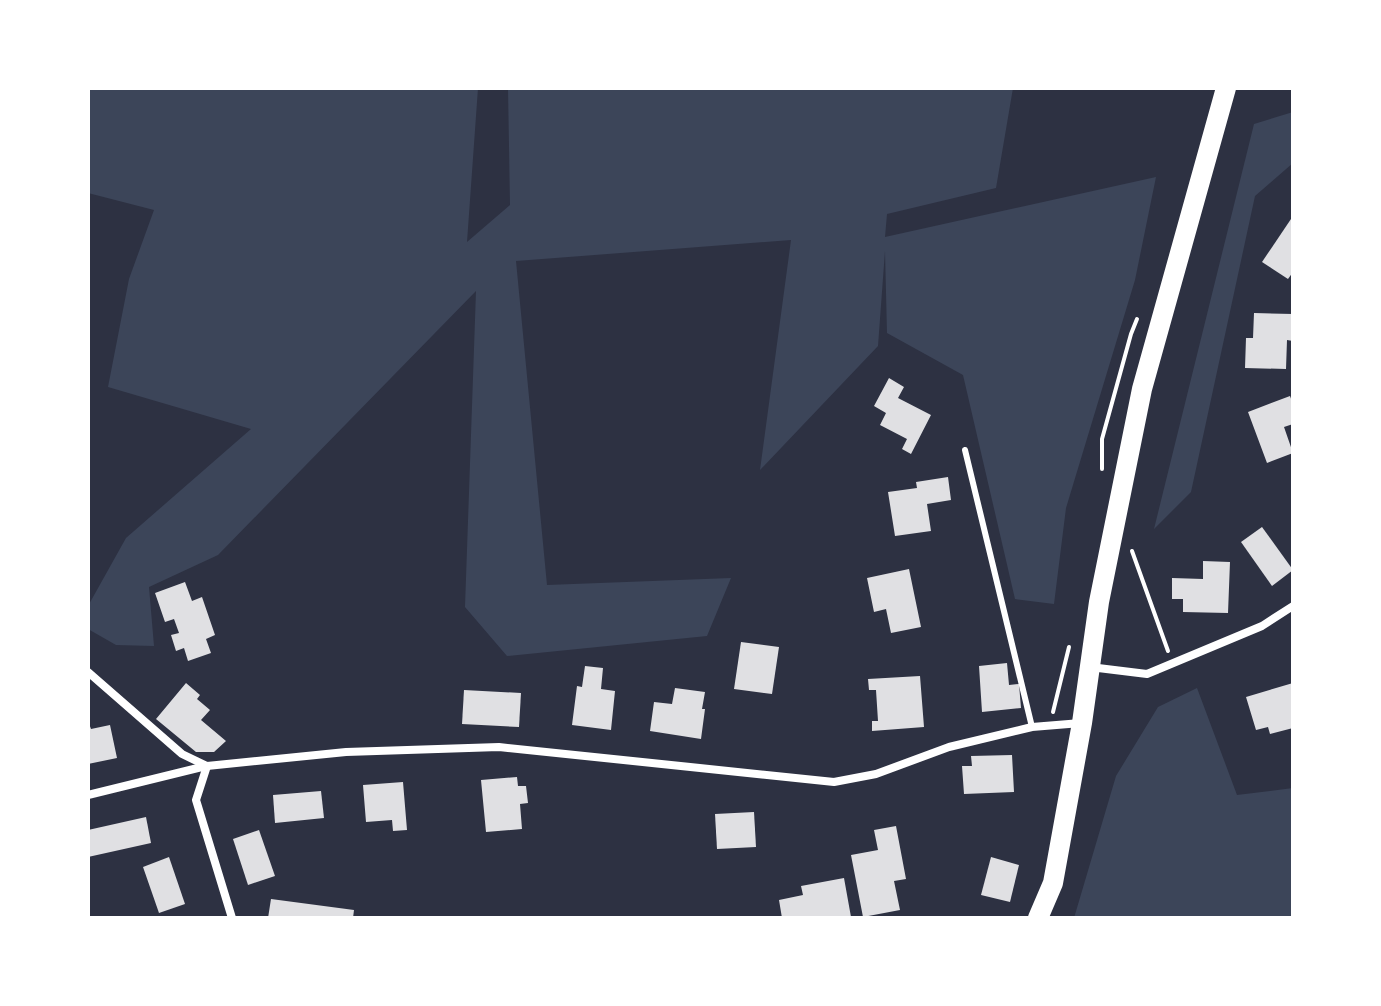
<svg xmlns="http://www.w3.org/2000/svg" width="1381" height="1006" font-family="'Fira Sans',sans-serif">
  <style>
    .green { fill: #3c4559 }
    .building { fill: #e0e0e3 }
    .lines { fill: none; stroke-linecap: round; stroke-linejoin: round }
    .path { stroke: #fff; stroke-width: 4 }
    .service { stroke: #fff; stroke-width: 6 }
    .minor { stroke: #fff; stroke-width: 8 }
    .primary { stroke: #fff; stroke-width: 20 }
  </style>
  <rect width="100%" height="100%" fill="#2d3142"/>
  <g class="green">
    <path d="M88,88H478L467,242L510,205L508,88H1013L996,188L887,214L885,237L1156,177L1135,280L1066,508L1054,604L1015,599L963,375L887,333L885,251L878,346L760,470L791,240L516,261L547,585L731,578L707,636L507,656L465,607L476,291L218,555L149,587L154,646L116,645L88,629V606L126,538L251,429L108,387L129,279L154,210L88,193Z"/>
    <path d="M1293,112V163L1255,196L1191,492L1154,529L1254,124Z"/>
    <path d="M1197,688L1237,795L1293,788V918H1074L1116,776L1158,707Z"/>
  </g>
  <g class="building">
    <path d="M1293,216V272L1288,279L1262,262Z"/>
    <path d="M1254,313L1293,314V341L1287,340L1286,369L1245,368L1246,338H1253Z"/>
    <path d="M889,378L904,387L898,398L931,415L911,454L902,449L907,439L880,425L886,413L874,406Z"/>
    <path d="M1290,396L1293,404V424L1284,427L1293,453L1267,463L1248,412Z"/>
    <path d="M948,477L951,500L927,504L931,531L895,536L888,492L917,488L916,482Z"/>
    <path d="M1262,527L1293,570L1272,586L1241,542Z"/>
    <path d="M1203,561L1230,562L1228,613L1183,612V599H1172V578L1203,579Z"/>
    <path d="M909,569L921,627L891,633L886,609L874,612L867,578Z"/>
    <path d="M185,582L192,601L202,597L215,635L206,639L211,653L188,661L184,648L176,651L171,635L179,633L174,619L165,622L155,593Z"/>
    <path d="M741,642L779,647L772,694L734,689Z"/>
    <path d="M1007,663L1009,685L1019,684L1021,708L982,712L979,666Z"/>
    <path d="M585,666L603,668L601,689L615,691L611,730L572,725L577,686L582,687Z"/>
    <path d="M920,676L924,727L872,731V721H878L876,690H869L868,679Z"/>
    <path d="M186,683L200,695L197,699L210,710L201,720L226,741L214,752H196L156,719Z"/>
    <path d="M1293,683V728L1270,734L1268,727L1256,730L1246,697Z"/>
    <path d="M675,688L705,692L702,709H705L701,739L650,731L654,702L672,704Z"/>
    <path d="M464,690L521,693L519,727L462,724Z"/>
    <path d="M88,721L91,729L110,725L117,758L88,764Z"/>
    <path d="M1012,755L1014,792L964,794L962,766H972L971,756Z"/>
    <path d="M517,777L518,786H526L528,803L520,804L522,829L486,832L481,780Z"/>
    <path d="M403,782L407,830L393,831L392,820L366,822L363,785Z"/>
    <path d="M321,791L324,818L275,823L273,795Z"/>
    <path d="M754,812L756,847L717,849L715,814Z"/>
    <path d="M146,817L151,843L88,857V830Z"/>
    <path d="M896,826L906,879L894,881L900,910L863,917L851,855L878,850L874,830Z"/>
    <path d="M259,830L275,876L248,885L233,839Z"/>
    <path d="M169,857L185,904L159,913L143,867Z"/>
    <path d="M991,857L1019,865L1010,902L981,895Z"/>
    <path d="M844,878L851,917L782,918L779,900L803,895L801,886Z"/>
    <path d="M271,899L354,910L353,918H268Z"/>
  </g>
  <g class="lines">
    <g class="path">
      <path d="M1102,469V439L1131,334L1137,319"/>
      <path d="M1132,551L1168,651"/>
      <path d="M1053,712L1069,647"/>
    </g>
    <path class="service" d="M965,450L1032,727"/>
    <g class="minor">
      <path d="M1090,667L1147,674L1262,626L1293,606"/>
      <path d="M88,672L182,754L207,766L346,752L499,747L834,782L876,774L949,747L1032,727L1081,723"/>
      <path d="M207,766L196,800L232,918"/>
      <path d="M88,795L206,766"/>
    </g>
    <path class="primary" d="M1038,918L1053,883L1082,723L1099,602L1142,389L1226,88"/>
  </g>
  <rect width="1381" height="1006" fill="none" stroke="#ffffff" stroke-width="180"/>
</svg>
